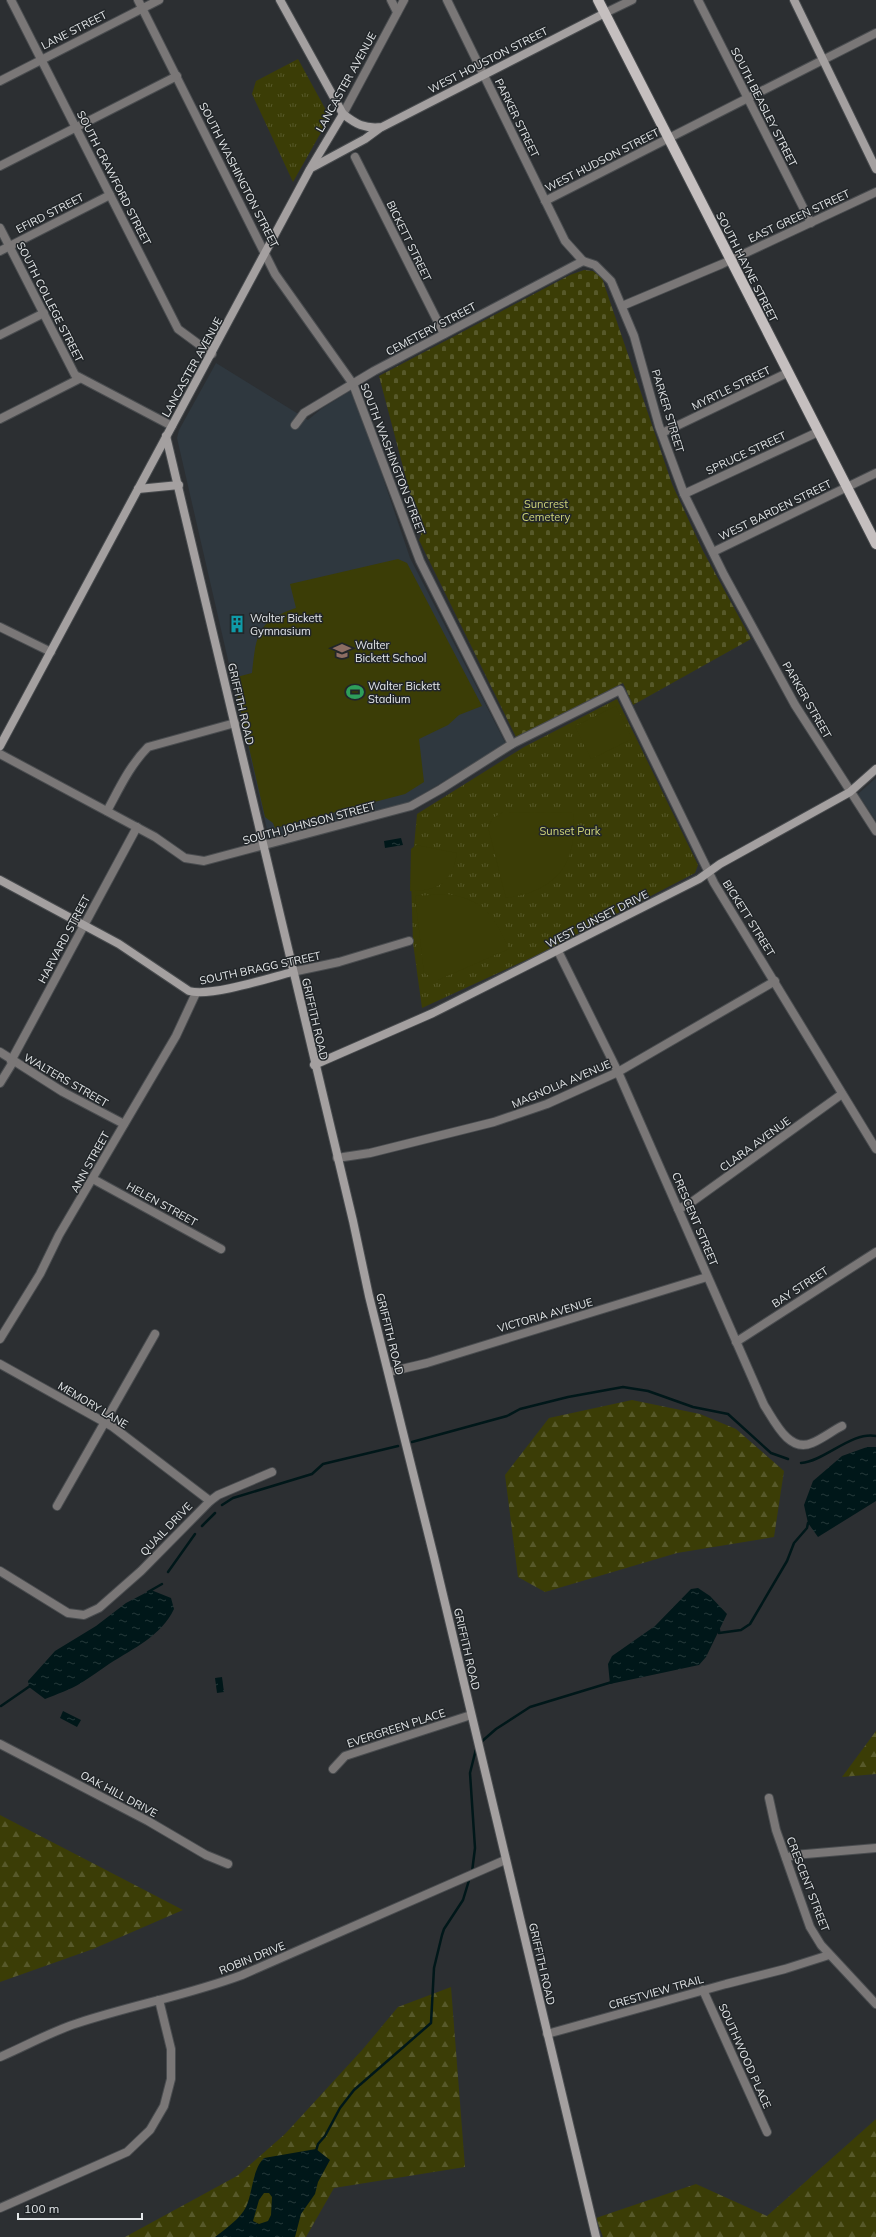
<svg xmlns="http://www.w3.org/2000/svg" width="876" height="2237" font-family="Mulish,sans-serif">
  <style>
    .built { fill: #2f383f }
    .forest { fill: url(#forest-firs) }
    .cemetery { fill: url(#cemetery-stones) }
    .park { fill: url(#park-tufts) }
    .pitch { fill: #3b3d06 }
    .water { fill: url(#water-ripples); fill-rule: evenodd }
    .lines { fill: none; stroke-linecap: round; stroke-linejoin: round }
    .stream { stroke: #001719; stroke-width: 2.5 }
    .street-casing { stroke: #494c4f; stroke-width: 10 }
    .secondary-casing { stroke: #494c4f; stroke-width: 10 }
    .primary-casing { stroke: #494c4f; stroke-width: 12 }
    .street { stroke: #7a7777; stroke-width: 8 }
    .secondary { stroke: #a4a0a0; stroke-width: 8 }
    .primary { stroke: #c5bfbf; stroke-width: 10 }
    .labels { text-anchor: middle; stroke-width: 3; stroke-linejoin: round; paint-order: stroke }
    .street-label { font-size: 11px; fill: #e4e7e9; stroke: #222629 }
    .park-label { font-size: 11px; fill: #cfd479; stroke: #222629 }
    .poi-label { font-size: 11px; fill: #e4e7e9; stroke: #222629; text-anchor: start }
  </style>
  <defs>
    <pattern id="forest-firs" width="22" height="20" patternUnits="userSpaceOnUse"><rect width="22" height="20" fill="#3b3d06"/><path d="M5 1l3.5 6h-7zM16 11l3.5 6h-7z" fill="#57592a"/></pattern>
    <pattern id="cemetery-stones" width="16" height="16" patternUnits="userSpaceOnUse"><rect width="16" height="16" fill="#3b3d06"/><path d="M2 7V4a2 2 0 0 1 4 0v3zM10 15v-3a2 2 0 0 1 4 0v3z" fill="#57592a"/></pattern>
    <pattern id="park-tufts" width="24" height="20" patternUnits="userSpaceOnUse"><rect width="24" height="20" fill="#3b3d06"/><path d="M3 7l-1-3M5 7V3M7 7l1-3M15 17l-1-3M17 17v-4M19 17l1-3" fill="none" stroke="#57592a"/></pattern>
    <pattern id="water-ripples" width="26" height="14" patternUnits="userSpaceOnUse"><rect width="26" height="14" fill="#001719"/><path d="M2 4q2-2 4 0t4 0M15 11q2-2 4 0t4 0" fill="none" stroke="#25393a"/></pattern>
  </defs>
  <rect width="100%" height="100%" fill="#2c2f32"/>
  <g class="built">
    <path d="M216,363L308,420L321,409L350,391L366,427L410,558L506,744L408,803L269,838L177,438L179,430Z"/>
    <path d="M876,778V821L858,794Z"/>
  </g>
  <g class="forest">
    <path d="M632,1400L700,1414L736,1429L784,1471L774,1537L677,1553L545,1592L518,1577L505,1475L549,1418Z"/>
    <path d="M876,1731V1774L842,1777Z"/>
    <path d="M0,1815L183,1910L93,1949L0,1982Z"/>
    <path d="M451,1987L465,2167L334,2188L306,2237H125L237,2176L285,2134L363,2049L398,2007Z"/>
    <path d="M876,2119V2237H603L596,2218L696,2184L767,2216Z"/>
  </g>
  <path class="cemetery" d="M584,270L593,271L602,278L672,484L703,551L751,639L633,705L623,683L516,737L419,540L421,535L379,376L570,275Z"/>
  <g class="park">
    <path d="M298,59L327,112L328,120L293,182L252,94L256,81Z"/>
    <path d="M617,699L698,865L695,873L537,955L422,1008L413,943L411,879L417,814L524,747Z"/>
  </g>
  <g class="pitch">
    <path d="M398,559L407,563L482,706L459,715L448,725L419,739L424,782L405,794L275,828L273,823L265,817L233,678L252,673C256,635 257,621 296,608L290,584Z"/>
    <path d="M616,706L632,739L591,759L575,726Z"/>
    <path d="M503,812L573,813C578,863 557,891 506,898L488,827L493,818Z"/>
    <path d="M416,845L457,853C452,883 438,891 410,891L411,849Z"/>
    <path d="M446,894C484,899 494,916 509,949L438,980L424,973L415,896Z"/>
  </g>
  <g class="water">
    <path d="M401,838L403,845L385,848L384,841Z"/>
    <path d="M867,1447H876V1501L818,1537L808,1523L804,1505L813,1481L842,1456Z"/>
    <path d="M698,1588L710,1596L727,1614L706,1657L699,1665L610,1684L608,1664L612,1656L655,1626L691,1589Z"/>
    <path d="M151,1590L171,1598L174,1609C161,1636 134,1648 109,1664C100,1670 91,1677 81,1683C70,1690 57,1694 45,1699L29,1687L28,1681L55,1651L96,1626L126,1603Z"/>
    <path d="M222,1677L224,1692L217,1693L215,1678Z"/>
    <path d="M63,1711L81,1720L77,1727L60,1718Z"/>
    <path d="M316,2149L330,2160L318,2182L315,2194L301,2214L295,2237H215C225,2229 240,2219 246,2207C253,2192 252,2170 264,2158ZM264,2193H269L272,2197L271,2215L268,2221L259,2224L253,2221L259,2200Z"/>
  </g>
  <g class="lines">
    <g class="stream">
      <path d="M412,1442L507,1416L520,1409L568,1397L623,1387L648,1391L693,1407L728,1414L771,1453L788,1459"/>
      <path d="M801,1463C825,1461 852,1431 876,1436"/>
      <path d="M222,1505L233,1498L312,1474L323,1464L398,1446"/>
      <path d="M202,1526L215,1513"/>
      <path d="M168,1572L195,1534"/>
      <path d="M148,1592L162,1584"/>
      <path d="M719,1630V1633L741,1630L750,1624L787,1561L794,1543L807,1528L808,1523"/>
      <path d="M1,1706L30,1686"/>
      <path d="M480,1743L496,1729L530,1707L612,1682"/>
      <path d="M472,1872L475,1848L470,1773L476,1749"/>
      <path d="M316,2151L318,2144L325,2136L340,2108L354,2090L431,2023L434,1968L442,1935L444,1929L463,1900L470,1877"/>
    </g>
    <g class="street-casing">
      <g id="street">
        <path d="M11,0L178,329L212,354"/>
        <path d="M138,0L275,274L353,384L420,561L512,744"/>
        <path d="M391,0L397,12"/>
        <path d="M447,0L565,241L583,261L595,265L611,281L634,336L659,426L684,494L724,575L795,705L876,831"/>
        <path d="M698,0L811,223"/>
        <path d="M605,13L632,0"/>
        <path d="M0,81L159,0"/>
        <path d="M343,114L404,0"/>
        <path d="M355,157L444,334"/>
        <path d="M0,166L177,76"/>
        <path d="M545,201L876,33"/>
        <path d="M0,228L75,375L172,426"/>
        <path d="M0,251L110,195"/>
        <path d="M622,306L722,264L876,192"/>
        <path d="M0,335L44,313"/>
        <path d="M0,419L79,379"/>
        <path d="M295,425L304,413L374,371L583,261"/>
        <path d="M662,433L787,373"/>
        <path d="M684,494L818,432"/>
        <path d="M713,552L876,473"/>
        <path d="M0,627L51,652"/>
        <path d="M0,754L155,837L185,858L204,861L411,806L441,789L512,744L620,690L714,883L876,1149"/>
        <path d="M107,811C119,789 130,765 148,747L235,723"/>
        <path d="M558,951L618,1072L764,1405C775,1422 789,1453 812,1443C822,1439 832,1431 842,1426"/>
        <path d="M292,972L339,962L409,941"/>
        <path d="M0,1052L63,1092L124,1124"/>
        <path d="M11,1061L137,827"/>
        <path d="M0,1083L13,1062"/>
        <path d="M337,1158L370,1153L494,1122L547,1104L618,1072L775,981"/>
        <path d="M93,1179L221,1249"/>
        <path d="M678,1209L689,1204L842,1094"/>
        <path d="M0,1339L40,1274L59,1235L176,1036L196,993"/>
        <path d="M736,1342L876,1252"/>
        <path d="M0,1364L113,1427L210,1501"/>
        <path d="M389,1372L427,1363L707,1277"/>
        <path d="M57,1506L155,1334"/>
        <path d="M0,1571L68,1613L84,1615L99,1608L141,1571L210,1501L218,1495L272,1472"/>
        <path d="M0,1744L148,1821L206,1855L228,1864"/>
        <path d="M333,1769L345,1756L471,1715"/>
        <path d="M769,1798L776,1830L810,1927L821,1945L876,2004"/>
        <path d="M786,1858L794,1855L876,1848"/>
        <path d="M703,1990L767,2132"/>
        <path d="M547,2034L726,1984L785,1969L829,1955"/>
        <path d="M0,2057C26,2046 52,2031 78,2023C133,2005 188,1995 242,1975L505,1860"/>
        <path d="M0,2208L127,2152L150,2130L164,2106L171,2079V2049L159,2000"/>
      </g>
    </g>
    <g class="secondary-casing">
      <g id="secondary">
        <path d="M280,0L343,114C356,124 364,129 382,127L605,13"/>
        <path d="M794,0L876,169"/>
        <path d="M313,167L365,139L380,128"/>
        <path d="M166,436L353,1221L369,1296L434,1557L596,2237"/>
        <path d="M138,489L179,485"/>
        <path d="M0,746L310,169L343,114"/>
        <path d="M0,880L119,944L189,991C211,997 269,978 292,972"/>
        <path d="M314,1065L433,1013L699,879L720,864L850,792L876,769"/>
      </g>
    </g>
    <g class="primary-casing">
      <path id="primary" d="M598,0L876,544"/>
    </g>
    <use href="#street" class="street"/>
    <use href="#secondary" class="secondary"/>
    <use href="#primary" class="primary"/>
  </g>
  <defs>
    <g id="building-bare" transform="scale(1.38)"><path d="M-4-6H4V6H1V3H-1V6H-4ZM-2.5-4.3h1.7v1.8h-1.7ZM.8-4.3h1.7v1.8H.8ZM-2.5-1h1.7V.8h-1.7ZM.8-1h1.7V.8H.8Z" fill="#0f9aa8" stroke="#222629" stroke-width="2.5" paint-order="stroke"/></g>
    <g id="school-bare" transform="scale(1.38)"><path d="M0-5L7-2L0 1L-7-2ZM-4 1L0 2.5L4 1V4Q0 6-4 4Z" fill="#8d6e63" stroke="#222629" stroke-width="2.5" paint-order="stroke"/></g>
    <g id="stadium-bare" transform="scale(1.38)"><path d="M0-5a6.5 5 0 1 0 0 10a6.5 5 0 1 0 0-10ZM-3.5-1.8h7v3.6h-7Z" fill="#2e9e5b" stroke="#222629" stroke-width="2.5" paint-order="stroke"/></g>
  </defs>
  <g fill-rule="evenodd">
    <use href="#building-bare" x="237" y="624"/>
    <use href="#school-bare" x="342" y="651"/>
    <use href="#stadium-bare" x="355" y="692"/>
  </g>
  <g class="labels">
    <g class="street-label">
      <text transform="translate(74 30) rotate(-27)" y="4">LANE STREET</text>
      <text transform="translate(488 60) rotate(-27)" y="4">WEST HOUSTON STREET</text>
      <text transform="translate(346 82) rotate(-61)" y="4">LANCASTER AVENUE</text>
      <text transform="translate(764 107) rotate(63)" y="4">SOUTH BEASLEY STREET</text>
      <text transform="translate(517 118) rotate(64)" y="4">PARKER STREET</text>
      <text transform="translate(602 160) rotate(-27)" y="4">WEST HUDSON STREET</text>
      <text transform="translate(239 175) rotate(63)" y="4">SOUTH WASHINGTON STREET</text>
      <text transform="translate(114 178) rotate(63)" y="4">SOUTH CRAWFORD STREET</text>
      <text transform="translate(50 213) rotate(-27)" y="4">EFIRD STREET</text>
      <text transform="translate(799 216) rotate(-25)" y="4">EAST GREEN STREET</text>
      <text transform="translate(409 241) rotate(64)" y="4">BICKETT STREET</text>
      <text transform="translate(747 267) rotate(63)" y="4">SOUTH HAYNE STREET</text>
      <text transform="translate(50 302) rotate(63)" y="4">SOUTH COLLEGE STREET</text>
      <text transform="translate(431 329) rotate(-28)" y="4">CEMETERY STREET</text>
      <text transform="translate(192 367) rotate(-61)" y="4">LANCASTER AVENUE</text>
      <text transform="translate(731 388) rotate(-26)" y="4">MYRTLE STREET</text>
      <text transform="translate(668 411) rotate(73)" y="4">PARKER STREET</text>
      <text transform="translate(746 453) rotate(-25)" y="4">SPRUCE STREET</text>
      <text transform="translate(393 459) rotate(69)" y="4">SOUTH WASHINGTON STREET</text>
      <text transform="translate(775 510) rotate(-26)" y="4">WEST BARDEN STREET</text>
      <text transform="translate(807 700) rotate(60)" y="4">PARKER STREET</text>
      <text transform="translate(241 704) rotate(77)" y="4">GRIFFITH ROAD</text>
      <text transform="translate(309 823) rotate(-15)" y="4">SOUTH JOHNSON STREET</text>
      <text transform="translate(749 918) rotate(58)" y="4">BICKETT STREET</text>
      <text transform="translate(597 919) rotate(-27)" y="4">WEST SUNSET DRIVE</text>
      <text transform="translate(64 939) rotate(-62)" y="4">HARVARD STREET</text>
      <text transform="translate(260 968) rotate(-12)" y="4">SOUTH BRAGG STREET</text>
      <text transform="translate(315 1019) rotate(77)" y="4">GRIFFITH ROAD</text>
      <text transform="translate(66 1080) rotate(30)" y="4">WALTERS STREET</text>
      <text transform="translate(561 1084) rotate(-23)" y="4">MAGNOLIA AVENUE</text>
      <text transform="translate(755 1144) rotate(-36)" y="4">CLARA AVENUE</text>
      <text transform="translate(90 1162) rotate(-61)" y="4">ANN STREET</text>
      <text transform="translate(162 1204) rotate(29)" y="4">HELEN STREET</text>
      <text transform="translate(695 1219) rotate(67)" y="4">CRESCENT STREET</text>
      <text transform="translate(800 1287) rotate(-33)" y="4">BAY STREET</text>
      <text transform="translate(545 1315) rotate(-16)" y="4">VICTORIA AVENUE</text>
      <text transform="translate(390 1334) rotate(76)" y="4">GRIFFITH ROAD</text>
      <text transform="translate(93 1405) rotate(31)" y="4">MEMORY LANE</text>
      <text transform="translate(166 1529) rotate(-46)" y="4">QUAIL DRIVE</text>
      <text transform="translate(467 1649) rotate(77)" y="4">GRIFFITH ROAD</text>
      <text transform="translate(396 1728) rotate(-18)" y="4">EVERGREEN PLACE</text>
      <text transform="translate(119 1794) rotate(28)" y="4">OAK HILL DRIVE</text>
      <text transform="translate(808 1884) rotate(69)" y="4">CRESCENT STREET</text>
      <text transform="translate(252 1958) rotate(-22)" y="4">ROBIN DRIVE</text>
      <text transform="translate(542 1964) rotate(77)" y="4">GRIFFITH ROAD</text>
      <text transform="translate(656 1992) rotate(-16)" y="4">CRESTVIEW TRAIL</text>
      <text transform="translate(745 2056) rotate(66)" y="4">SOUTHWOOD PLACE</text>
    </g>
    <g class="park-label">
      <text x="546" y="508">Suncrest<tspan x="546" dy="13">Cemetery</tspan></text>
      <text x="570" y="835">Sunset Park</text>
    </g>
    <g class="poi-label">
      <text x="250" y="622">Walter Bickett<tspan x="250" dy="13">Gymnasium</tspan></text>
      <text x="355" y="649">Walter<tspan x="355" dy="13">Bickett School</tspan></text>
      <text x="368" y="690">Walter Bickett<tspan x="368" dy="13">Stadium</tspan></text>
    </g>
  </g>
  <path d="M18 2213v6h124v-6" fill="none" stroke="#e4e7e9" stroke-width="2"/>
  <text x="24" y="2213" font-size="12" fill="#e4e7e9" stroke="#222629" stroke-width="3" paint-order="stroke">100 m</text>
</svg>
